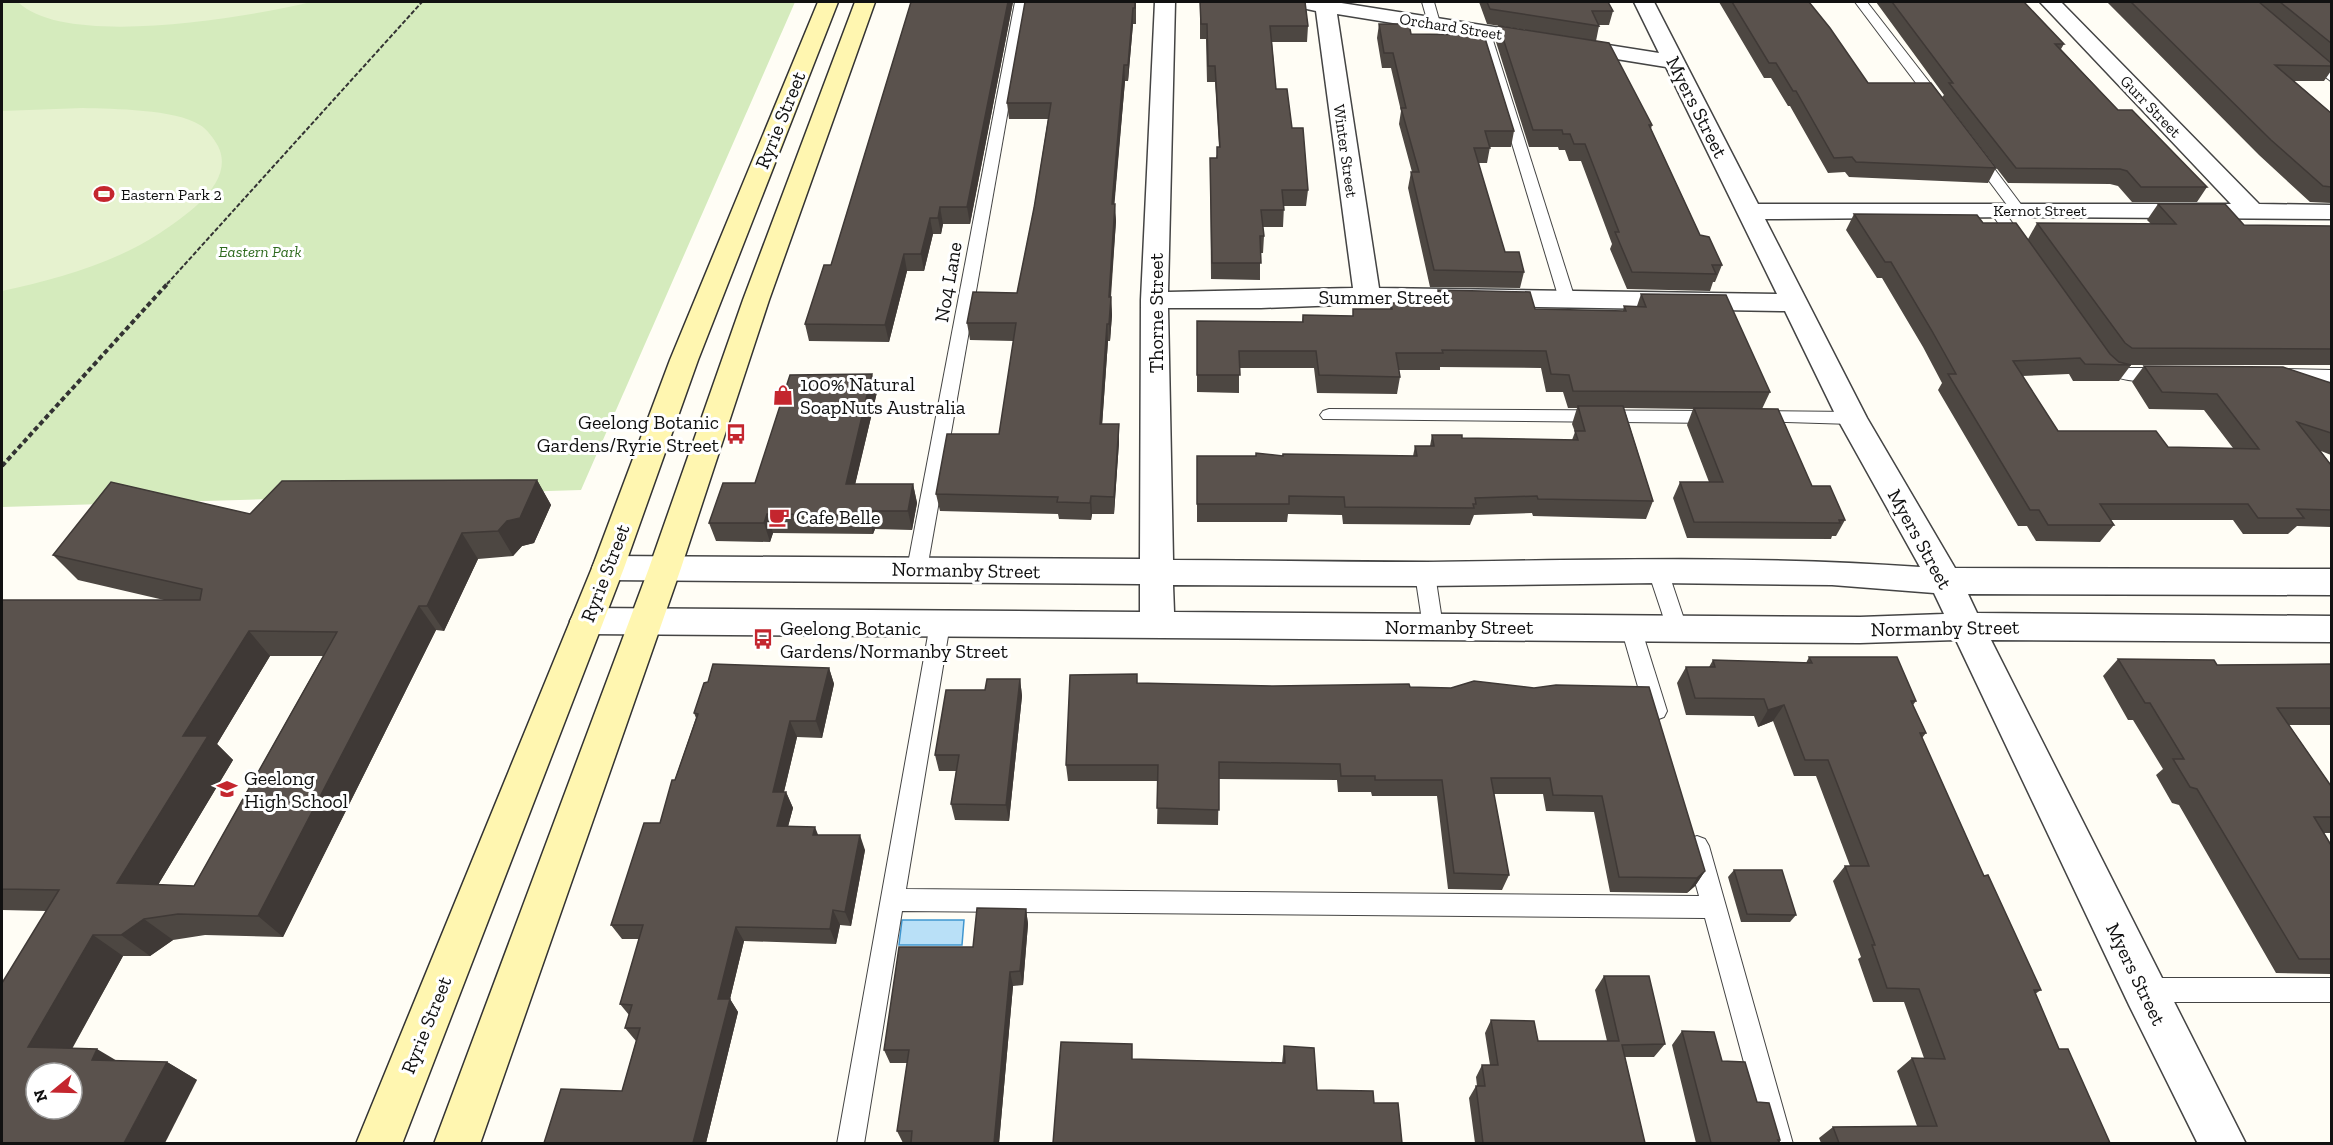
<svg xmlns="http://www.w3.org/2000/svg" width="2333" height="1145" font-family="'Zilla Slab',serif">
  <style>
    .green { fill: #d5ebbd }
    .pitch { fill: #e6f2cf }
    .water { fill: #b9e0f7; stroke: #3f96cf; stroke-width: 1.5 }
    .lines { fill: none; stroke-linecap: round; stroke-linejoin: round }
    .service-casing { stroke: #444; stroke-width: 2 }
    .minor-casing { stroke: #444; stroke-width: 3 }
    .secondary-casing { stroke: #333; stroke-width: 3 }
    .path-far1 { stroke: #333; stroke-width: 2; stroke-dasharray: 4.5 2; stroke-linecap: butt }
    .path { stroke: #333; stroke-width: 4; stroke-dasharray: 5 3; stroke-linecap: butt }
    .service { fill: #fff; fill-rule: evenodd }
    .minor { fill: #fff; fill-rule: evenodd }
    .secondary { fill: #fff6b0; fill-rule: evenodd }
    .wall { fill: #4d4742; fill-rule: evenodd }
    .shaded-wall { fill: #3f3936 }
    .building { fill: #5a524d; stroke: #3f3936; stroke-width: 1.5; fill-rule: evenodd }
    .labels { text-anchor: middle; stroke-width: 6; stroke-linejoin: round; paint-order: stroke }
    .far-street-label { font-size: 16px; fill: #111; stroke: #fff }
    .far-poi-label { font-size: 16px; fill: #111; stroke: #fff; text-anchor: start }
    .far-park-label { font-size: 16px; font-style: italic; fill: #2f6b1f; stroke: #fff }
    .street-label { font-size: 20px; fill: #111; stroke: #fff }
    .poi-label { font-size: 20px; fill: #111; stroke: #fff; text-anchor: start }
  </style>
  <rect width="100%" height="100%" fill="#fffdf5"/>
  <path class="green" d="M2,2H795L581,490L2,507Z"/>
  <g class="pitch">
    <path d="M18,2H311C250,17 65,49 18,2Z"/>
    <path d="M83,108C113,109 175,109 200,125C207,129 214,139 218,146C236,182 187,215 160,233C115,263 54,280 2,291V111Z"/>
  </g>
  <path class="water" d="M902,920H964L962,945H899Z"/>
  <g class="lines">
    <g class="service-casing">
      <g id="service">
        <path d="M1015,2H1027L927,569L924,574L917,576L910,574L907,569Z"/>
        <path d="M1422,2H1434L1440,23L1438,26H1430L1428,23Z"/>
        <path d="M1855,2H1867L1944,101L1946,104L1944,107H1934Z"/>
        <path d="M1484,27L1490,31L1575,299L1573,302L1567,304L1559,299L1478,31Z"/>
        <path d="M2308,54L2332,71V82L2304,61L2302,58L2304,55Z"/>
        <path d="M1976,150L1981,151L2023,207L2025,210L2023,213H2013L1969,154Z"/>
        <path d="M1996,206L2001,207L2025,241L2028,244L2025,247H2015L1989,210Z"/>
        <path d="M2103,356L2125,368H2162L2168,370L2170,374L2168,378C2145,384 2109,383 2095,361L2097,357Z"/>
        <path d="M2282,369L2332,370V382L2276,379L2274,375L2276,371Z"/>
        <path d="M1329,409L1716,411L1722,413L1725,417L1722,421L1716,423L1323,419L1320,415L1323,411Z"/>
        <path d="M1755,411L1852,412L1858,414L1861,418L1858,422L1852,424L1749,421L1746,417L1749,413Z"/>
        <path d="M1658,564L1665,566L1668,571L1687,628L1684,634L1677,636L1670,634L1667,628L1648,571L1651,566Z"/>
        <path d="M1425,567L1432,569L1435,574L1443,627L1440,633L1433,635L1426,633L1423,627L1415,574L1418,569Z"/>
        <path d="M940,616L947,618L950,624L906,889L1699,896L1685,846L1689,839L1697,836L1705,839L1709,846L1793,1144H1766L1705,918L902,911L864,1144H837L930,624L933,618Z"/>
        <path d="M1631,620L1638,622L1641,628L1667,711L1664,717L1656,720L1648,717L1645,711L1621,628L1624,622Z"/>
        <path d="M2144,978H2332V1002H2144L2135,999L2131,990L2135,981Z"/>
      </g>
    </g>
    <g class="minor-casing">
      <path id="minor" d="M1155,2H1175L1168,292L1353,288L1316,11L1293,6L1290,2H1335L1659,53L1634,2H1654L1758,204H2231L2040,2H2061L2259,204L2332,205V219L2018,217L1765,219L1867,418L1955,568L2332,569V595L1968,594L1977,613L2332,616V642L1991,640L2246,1144H2198L2129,1005L1956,640L1860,643L587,634L575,630L570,621L575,612L587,608L1140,612V584L608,580L596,577L592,568L596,559L608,556L1140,559L1141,300ZM1337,14L1666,67L1777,294L1379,288ZM1367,304L1785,311L1837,418L1920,567C1756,555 1591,560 1427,562C1342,562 1257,560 1173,560L1168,308H1261ZM1658,583L1832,585L1934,593L1944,614L1860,617L1174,612L1173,585L1425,586Z"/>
    </g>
    <g class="secondary-casing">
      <g id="secondary">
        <path d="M818,2H838L698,360L624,568L402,1144H356L592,568L670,360Z"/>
        <path d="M855,2H875L769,300L681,568L480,1144H434L649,568L743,300Z"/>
      </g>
    </g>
    <path class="path-far1" d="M167,284L422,2"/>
    <path class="path" d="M2,466L169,282"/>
    <use href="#service" class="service"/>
    <use href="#minor" class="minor"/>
    <use href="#secondary" class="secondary"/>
  </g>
  <g class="wall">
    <path d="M911,2H1013L970,224H943L941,234H933L924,271H907L889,342L809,341L805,324L831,265Z"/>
    <path d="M1025,2H1136V24H1133L1128,81H1125L1114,204L1116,221L1111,297L1112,315L1110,341H1108L1102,424L1119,442L1114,514H1092L1091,520L1059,519L1058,514L940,511L936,494L999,434L1014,341L970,340L967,323L1017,293L1034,208L1048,119H1009L1007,103Z"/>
    <path d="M1200,2L1308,26L1307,42H1272L1276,89L1292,128L1308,190L1306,206H1284L1283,227H1263L1264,236L1263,253H1260V280L1211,279L1210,158H1216L1219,147L1215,82H1207L1206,39H1200Z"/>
    <path d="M1479,2H1608L1613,11L1609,25H1599V26L1596,41L1487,24Z"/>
    <path d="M1719,2H1809L1868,83L1996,168L1988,183L1849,177L1845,172L1828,173L1790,106H1788L1771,78H1764Z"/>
    <path d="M1876,2H2024L2064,44L2061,49L2118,110L2207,187L2197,202H2132L2118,186L2110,184L2008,183L1942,97L1944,95Z"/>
    <path d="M2107,2H2331V71L2324,81H2294L2331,113V203L2310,202L2259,155Z"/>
    <path d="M1379,24L1411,34L1514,131L1511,147H1490L1487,163H1478L1505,252L1524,272L1520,288L1430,287L1408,188L1411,172H1412L1399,124L1401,111L1391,68H1382L1377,38Z"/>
    <path d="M1499,26L1652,125L1651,129L1700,235L1722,265L1715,282H1713L1710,291L1627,289L1610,249L1612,244L1581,161H1569L1565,150H1559L1558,147H1529L1496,42Z"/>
    <path d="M2158,204L2244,225L2331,226V365H2131L2119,381H2073L2069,374L2022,376L2058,431L2168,447L2233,448L2204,410L2149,409L2132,382L2144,366L2331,383V455L2321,451L2331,465V527L2297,526L2288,534H2243L2233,520H2110L2114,525L2100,542L2036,541L2027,526H2018L1938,390L1942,383L1923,347L1882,278H1877L1846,230L1854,214L1983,223L2028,239L2037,223L2151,224L2147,220Z"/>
    <path d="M1438,290L1535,309L1623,311L1624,306H1637L1641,294L1770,392L1762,409L1812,486L1845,520L1836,536H1832L1831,539L1687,538L1673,498L1680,482H1709L1687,425L1693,409L1624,408L1653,501L1646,519L1533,516L1532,513L1474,515L1470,525L1343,524L1342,515L1288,514L1287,522H1197V456H1282L1283,454L1413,456L1415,446H1430L1432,435L1462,438L1572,440L1575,432L1572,424L1577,408H1568L1563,392H1546L1541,368L1440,367V370H1399L1400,377L1397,394L1317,393L1314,368H1239V393L1197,392V321L1302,322L1303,315L1353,316V309H1390L1391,303H1435Z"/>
    <path d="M877,392L855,484H913L917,503L912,530L875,529L873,534L773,533L770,542L716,541L709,523L755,483Z"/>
    <path d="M537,480L551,505L534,543L522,546L513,556L478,559L444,631L436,630L283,937L205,935L173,940L150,956H123L72,1049L117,1061L167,1062L197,1080L2,1143L46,911L2,910V600H164L78,580L53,555L250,514ZM270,656H323L194,886L158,885L233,760L217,744Z"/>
    <path d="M1809,657L1916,701L1913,705L1926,733L1922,738L1984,876L2041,990L2035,994L2059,1049L2110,1143H1821L1819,1138L1833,1127L1917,1126L1897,1071L1912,1058H1924L1904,1002H1873L1858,959L1861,957L1833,881L1845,866H1850L1816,776H1794L1773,721L1758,727L1754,716L1686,715L1677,683L1686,667H1709L1713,660L1806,663Z"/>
    <path d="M2118,659L2217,665L2331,664V725H2289L2331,786V833H2324L2331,845V974L2276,973L2179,805L2172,803L2156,775L2163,769L2133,720H2128L2103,676Z"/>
    <path d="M829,668L834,684L822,738L797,737L784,792H786L793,808L788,826L818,835L865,850L851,926L840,925L836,944L744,941L730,999L738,1012L706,1143H544L622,1091L636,1041L625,1028L629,1015L620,1004L639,939H622L611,925L660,823L696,718L694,713Z"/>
    <path d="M1020,679L1022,696L1009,821L955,820L951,804L956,771H939L935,755L985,690Z"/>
    <path d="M1474,681L1705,871L1695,886L1687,893L1610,892L1594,812L1546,811L1543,794H1494L1509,875L1502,890L1448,889L1437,796H1372L1371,792H1338L1337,780L1219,779L1218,825L1157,824L1158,781H1068L1066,765L1137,683L1273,686L1451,688Z"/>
    <path d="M1734,870L1796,915L1790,922H1741L1728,877Z"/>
    <path d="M1026,909L1028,924L1023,985L1013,986L999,1143H903L897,1131L907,1063H890L884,1050L973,947Z"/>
    <path d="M1604,976L1665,1044L1654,1057H1625L1645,1143H1475L1469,1098L1476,1086H1477L1476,1077L1482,1065H1490L1485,1033L1491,1020L1538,1041H1607L1595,990Z"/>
    <path d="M1682,1031L1722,1061L1757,1102L1780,1140L1779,1141L1780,1143H1696L1672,1045Z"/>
    <path d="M1284,1046L1317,1090L1374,1103L1402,1143L1133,1059L1282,1063Z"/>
  </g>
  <g class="shaded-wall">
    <path d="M1008,2H1013L970,224L967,207Z"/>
    <path d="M1133,8V24L1128,81V65Z"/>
    <path d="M1124,65L1125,81L1113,221L1112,204Z"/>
    <path d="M1115,204L1116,221L1109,314V297Z"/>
    <path d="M940,207L943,224L941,234L938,218Z"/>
    <path d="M930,218L933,234L924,271L921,254Z"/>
    <path d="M904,254L907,271L889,342L885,325Z"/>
    <path d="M1111,297L1112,315L1110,341L1109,324Z"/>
    <path d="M1107,324L1108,341L1101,441L1100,424Z"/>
    <path d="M872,374L877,392L851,502L846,484Z"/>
    <path d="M1119,424V442L1114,514V497Z"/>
    <path d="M537,480L551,505L534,543L522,546L513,556L498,531Z"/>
    <path d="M913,484L917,503L912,530L908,511Z"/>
    <path d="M1091,496L1092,514L1091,520L1090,503Z"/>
    <path d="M870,511L875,529L873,534L869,515Z"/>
    <path d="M767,514L773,533L770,542L764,523Z"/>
    <path d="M462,533L478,559L444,631L427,606Z"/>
    <path d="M419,606L436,630L283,937L258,916Z"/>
    <path d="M249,631L270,656L217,744L233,760L146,905L117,883L183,736Z"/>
    <path d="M829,668L834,684L822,738L816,721Z"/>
    <path d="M1020,679L1022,696L1009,821L1006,805Z"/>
    <path d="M1784,705L1773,721L1758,727L1768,710Z"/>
    <path d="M790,721L797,737L780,808L773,792Z"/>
    <path d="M786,792L793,808L784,842L777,826Z"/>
    <path d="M815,827L821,842L813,835Z"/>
    <path d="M860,835L865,850L851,926L845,912Z"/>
    <path d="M1705,871L1695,886L1687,893L1697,878Z"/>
    <path d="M1026,909L1028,924L1023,985L1020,971Z"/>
    <path d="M833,910L840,925L836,944L830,929Z"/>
    <path d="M144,919L173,940L150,956L121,935Z"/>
    <path d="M736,927L744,941L730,999L738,1012L706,1143H693L718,999Z"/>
    <path d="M93,935L123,956L62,1066L28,1047Z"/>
    <path d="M1010,972L1013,986L999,1143H994Z"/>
    <path d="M97,1049L129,1068L92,1060Z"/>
    <path d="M167,1062L197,1080L165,1143H124Z"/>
  </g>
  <g class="building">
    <path d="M911,2H1008L967,207H940L938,218H930L921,254H904L885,325L805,324L824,265H831Z"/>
    <path d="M1025,2H1135V8H1133L1128,65H1124L1112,204H1115L1109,297H1111L1109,324H1107L1100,424H1119L1114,497L1091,496L1090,503L1057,502L1058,497L936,494L947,434H999L1016,323H967L973,292L1017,293L1034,208L1051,103H1007Z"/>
    <path d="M1200,2H1305L1308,26H1270L1276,89H1287L1292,128H1303L1308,190H1282L1284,210H1261L1264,236H1260L1261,263H1212L1210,158H1217V147H1220L1215,66H1208L1207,24H1201Z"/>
    <path d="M1487,2H1608L1613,11H1592L1599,26L1490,9Z"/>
    <path d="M1732,2H1809L1830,28L1868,83H1931L1996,168L1856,162L1852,157L1834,158L1796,91H1793L1776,63H1769Z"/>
    <path d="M1892,2H2024L2064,44H2055L2118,110H2132L2207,187H2141L2127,171L2120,169L2016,168L1949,83H1953Z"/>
    <path d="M2131,2H2259L2331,63V66L2275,65L2331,113V187L2323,186L2271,140Z"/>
    <path d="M2280,2H2331V43Z"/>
    <path d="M1379,24H1409L1411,34L1484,35L1514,131H1485L1490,148H1474L1505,252H1519L1524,272L1434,270L1411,172H1419L1401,108H1406L1393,53H1384Z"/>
    <path d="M1499,26L1609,43L1652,125H1649L1700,235L1709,237L1722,265H1712L1716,274L1632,272L1615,232H1619L1585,144H1574L1570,134H1563L1562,130H1533Z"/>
    <path d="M2158,204H2225L2244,225L2331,226V349L2132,348L2125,343L2037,223L2176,224Z"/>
    <path d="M1854,214L1977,215L1983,223H2016L2110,354L2119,362L2131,365L2085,364L2080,358L2013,361L2058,431H2156L2168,447L2259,449L2217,394L2162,392L2144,366L2283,367L2331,383V433L2297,422L2331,465V510L2297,509L2304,518H2258L2248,504H2100L2114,525H2048L2039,510H2030L1948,374H1956L1932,331L1891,262H1885Z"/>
    <path d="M1438,290L1530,292L1535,309L1626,311L1624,306L1646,307L1641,294L1726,295L1770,392L1573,391L1569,375L1551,374L1546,351L1442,350L1443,353H1396L1400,377L1319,375L1316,351H1239L1240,375H1197V321L1303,322V315L1353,316V309H1392L1391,303H1440Z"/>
    <path d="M872,374L846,484H913L908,511H870L869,515L767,514L764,523H709L723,483H755L790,375Z"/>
    <path d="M1578,406H1623L1653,501L1538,499L1537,496L1475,498L1476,504H1473L1474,508L1345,507L1344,497L1289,496V504H1197V456H1256V453L1283,456V454L1417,456L1415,446H1434L1432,435H1462V438L1578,440L1575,431H1585Z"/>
    <path d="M1694,408L1778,409L1812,486H1830L1845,520H1839L1840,523L1694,522L1680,482H1723Z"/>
    <path d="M537,480L520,518L507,521L498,531L462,533L427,606H419L258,916L178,914L144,919L121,935H93L28,1047L97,1049L92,1060L167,1062L124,1143H2V983L59,890L2,889V600H200L202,589L53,555L111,482L250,514L282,481ZM249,631L337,632L194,886L117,883L208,736H183ZM36,1073H72V1109H36Z"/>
    <path d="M1809,657H1897L1916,701H1911L1926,733H1920L1984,876L1988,875L2041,990H2034L2059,1049H2068L2110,1143H1839L1833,1127L1937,1126L1912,1058L1945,1059L1919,989L1887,988L1872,945H1875L1845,866H1869L1828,760H1805L1784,705L1768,710L1764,699L1695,698L1686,667H1715L1713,660L1812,663Z"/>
    <path d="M2118,659L2214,660L2217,665L2331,664V708H2277L2331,786V817H2314L2331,845V959H2299L2197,789L2190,787L2173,759H2184L2150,703H2145Z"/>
    <path d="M713,664L829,668L816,721H790L773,792H786L777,826L815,827L813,835H860L845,912L833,910L830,929L736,927L718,999H730L693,1143H544L561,1089L622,1091L640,1028H625L632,1005L620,1004L643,925H611L644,823H660L672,780H675L698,714L694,713L704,683L708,682Z"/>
    <path d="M1137,674V683L1273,686L1409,684L1410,687L1451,688L1474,681L1534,688L1556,685L1649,687L1705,871L1697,878L1619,877L1602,796L1553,795L1550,778H1491L1509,875L1454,873L1442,780H1375V776H1341L1340,764L1219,762V810L1157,808L1158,765H1066L1070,675Z"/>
    <path d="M987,679H1020L1006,805L951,804L959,755H935L946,690H985Z"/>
    <path d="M1734,870H1782L1796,915L1747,914Z"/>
    <path d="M977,908L1026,909L1020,971L1010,972L994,1143H911L912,1131H897L909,1050H884L899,947H973Z"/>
    <path d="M1604,976H1649L1665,1044L1622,1045L1645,1143H1483L1476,1086H1485L1482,1065H1498L1491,1020L1534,1021L1538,1041H1619Z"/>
    <path d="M1682,1031L1714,1032L1722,1061L1745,1062L1757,1102L1769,1103L1780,1140H1778L1780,1143H1711Z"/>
    <path d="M1061,1042L1132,1044V1059L1285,1063L1284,1046L1314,1048L1317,1090L1373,1091L1374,1103H1398L1402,1143H1053Z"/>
  </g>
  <defs>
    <g id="stadium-bare" transform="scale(1.62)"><path d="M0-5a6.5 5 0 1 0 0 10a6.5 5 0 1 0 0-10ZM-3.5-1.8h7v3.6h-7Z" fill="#c4262e" stroke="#fff" stroke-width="2.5" paint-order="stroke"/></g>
    <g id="shop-bare" transform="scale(1.62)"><path d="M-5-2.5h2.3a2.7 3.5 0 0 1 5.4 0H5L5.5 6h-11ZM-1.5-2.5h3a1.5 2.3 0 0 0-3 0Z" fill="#c4262e" stroke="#fff" stroke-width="2.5" paint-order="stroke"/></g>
    <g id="bus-bare" transform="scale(1.62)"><path d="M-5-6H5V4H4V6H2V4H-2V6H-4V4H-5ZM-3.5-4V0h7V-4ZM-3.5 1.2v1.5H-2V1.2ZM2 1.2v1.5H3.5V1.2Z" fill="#c4262e" stroke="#fff" stroke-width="2.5" paint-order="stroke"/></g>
    <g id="cafe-bare" transform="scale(1.62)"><path d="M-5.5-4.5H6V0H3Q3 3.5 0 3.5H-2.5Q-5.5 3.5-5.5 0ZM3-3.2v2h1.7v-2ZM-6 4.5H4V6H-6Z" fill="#c4262e" stroke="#fff" stroke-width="2.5" paint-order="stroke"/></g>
    <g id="school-bare" transform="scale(1.62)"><path d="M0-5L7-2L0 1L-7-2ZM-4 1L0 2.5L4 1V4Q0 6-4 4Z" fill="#c4262e" stroke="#fff" stroke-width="2.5" paint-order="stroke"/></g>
  </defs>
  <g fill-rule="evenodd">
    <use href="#stadium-bare" x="104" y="194"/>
    <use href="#shop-bare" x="783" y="395"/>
    <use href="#bus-bare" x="736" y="434"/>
    <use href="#cafe-bare" x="779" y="517"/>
    <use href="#bus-bare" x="763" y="639"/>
    <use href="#school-bare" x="227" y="789"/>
  </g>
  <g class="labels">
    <g class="far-street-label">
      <text transform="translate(1451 26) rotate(9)" y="6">Orchard Street</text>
      <text transform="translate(2151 106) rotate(46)" y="6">Gurr Street</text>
      <text transform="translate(1346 151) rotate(82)" y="6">Winter Street</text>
      <text x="2040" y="216">Kernot Street</text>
    </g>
    <g class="far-poi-label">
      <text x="121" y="200">Eastern Park 2</text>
    </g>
    <g class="far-park-label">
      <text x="260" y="257">Eastern Park</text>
    </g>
    <g class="street-label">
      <text transform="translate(1697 107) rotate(63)" y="7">Myers Street</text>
      <text transform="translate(780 120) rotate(-68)" y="7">Ryrie Street</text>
      <text transform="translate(948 282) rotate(-80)" y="7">No4 Lane</text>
      <text x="1384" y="304">Summer Street</text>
      <text transform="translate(1156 313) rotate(-90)" y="7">Thorne Street</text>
      <text transform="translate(1920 539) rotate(61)" y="7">Myers Street</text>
      <text transform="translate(966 570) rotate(1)" y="7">Normanby Street</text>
      <text transform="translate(605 573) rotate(-69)" y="7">Ryrie Street</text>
      <text x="1459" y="634">Normanby Street</text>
      <text transform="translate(1945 628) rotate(-1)" y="7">Normanby Street</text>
      <text transform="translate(2136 974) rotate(64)" y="7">Myers Street</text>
      <text transform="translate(426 1025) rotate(-68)" y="7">Ryrie Street</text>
    </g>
    <g class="poi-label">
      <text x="800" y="391">100% Natural<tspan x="800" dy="23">SoapNuts Australia</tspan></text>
      <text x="719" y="429" text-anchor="end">Geelong Botanic<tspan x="719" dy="23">Gardens/Ryrie Street</tspan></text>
      <text x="796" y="524">Cafe Belle</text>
      <text x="780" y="635">Geelong Botanic<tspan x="780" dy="23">Gardens/Normanby Street</tspan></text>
      <text x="244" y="785">Geelong<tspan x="244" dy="23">High School</tspan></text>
    </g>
  </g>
  <rect width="2333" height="1145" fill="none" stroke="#111111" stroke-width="6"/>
  <g transform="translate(54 1091) rotate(251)"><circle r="28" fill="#ffffff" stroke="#a0a0a0" stroke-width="1.5"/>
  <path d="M0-4.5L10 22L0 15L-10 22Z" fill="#c4262e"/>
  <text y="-9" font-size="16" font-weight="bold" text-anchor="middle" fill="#111111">N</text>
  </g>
</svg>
